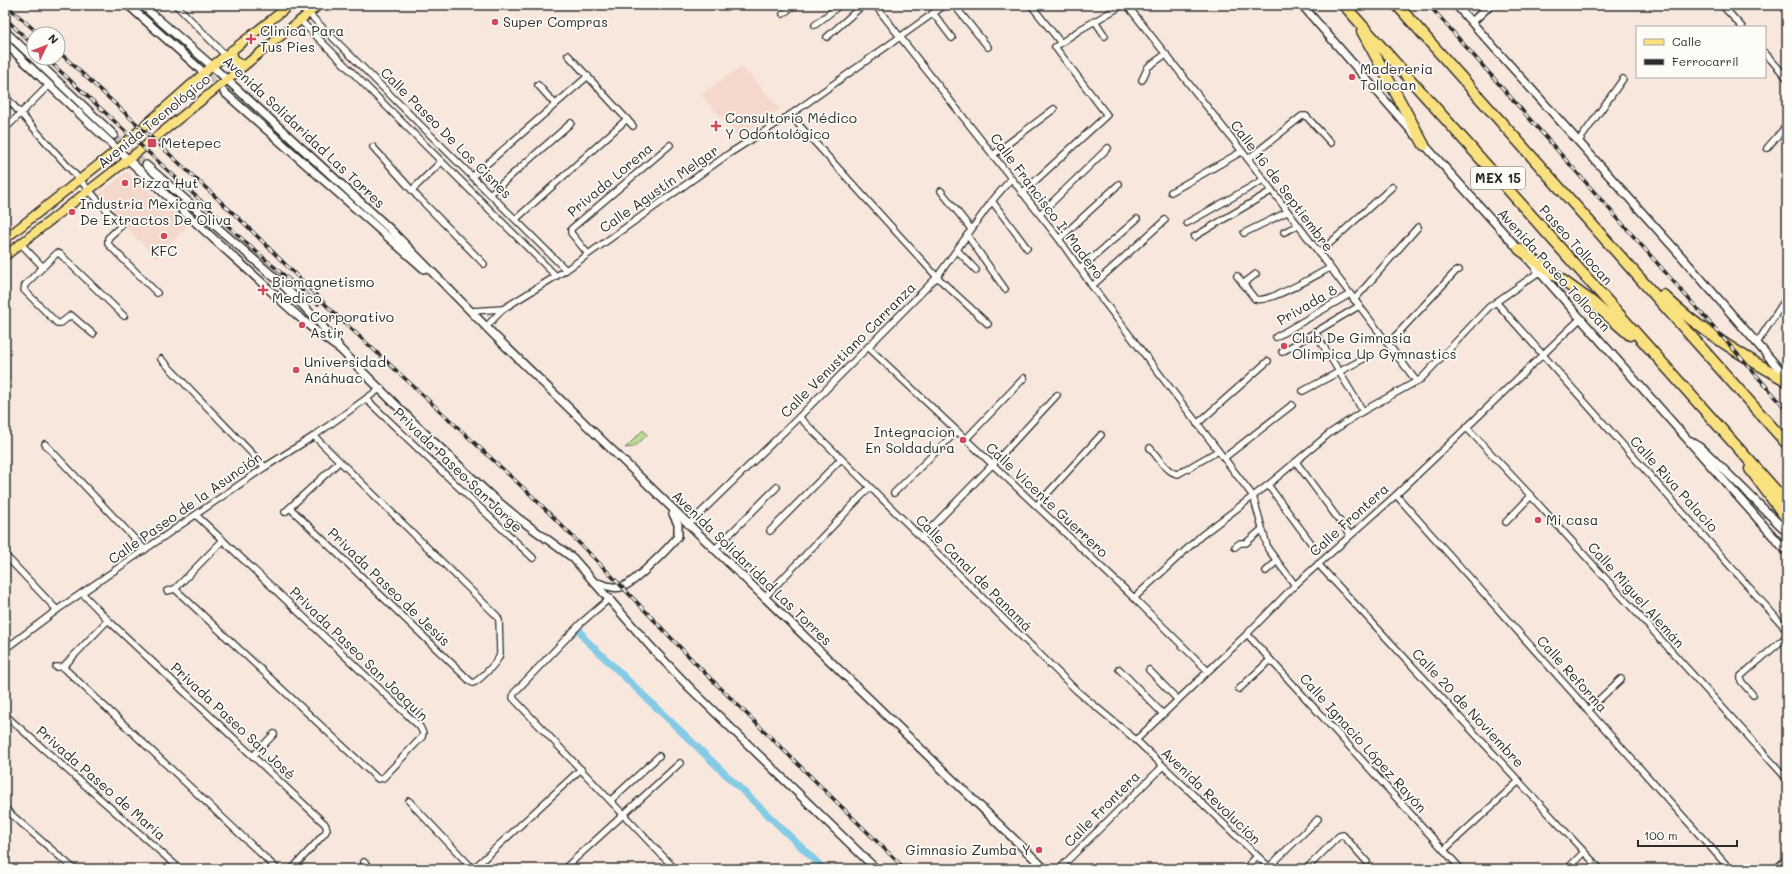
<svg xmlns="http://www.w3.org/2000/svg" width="1792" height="874" font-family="Mali,sans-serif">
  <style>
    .built { fill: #f4d8cb }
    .garden { fill: #bbdb93; stroke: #73835f }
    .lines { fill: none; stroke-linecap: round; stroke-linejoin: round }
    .canal { stroke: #85cbe6; stroke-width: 7 }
    .secondary-tunnel { stroke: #cfc1b9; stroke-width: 7; stroke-dasharray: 7 3.5; stroke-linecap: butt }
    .street-casing { stroke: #2b2b2b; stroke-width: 8 }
    .secondary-casing { stroke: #2b2b2b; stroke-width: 10 }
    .primary-casing { stroke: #2b2b2b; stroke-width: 11 }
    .highway-casing { stroke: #2b2b2b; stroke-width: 13 }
    .street { stroke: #fdfcf7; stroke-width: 5.5 }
    .secondary { stroke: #fdfcf7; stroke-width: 7 }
    .primary { stroke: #fae180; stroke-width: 8 }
    .highway { stroke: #fae180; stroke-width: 10 }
    .rail-casing { stroke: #2b2b2b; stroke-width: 3.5 }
    .rail { stroke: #fdfcf7; stroke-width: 2; stroke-dasharray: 6; stroke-linecap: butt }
    .poi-dot { fill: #d1495b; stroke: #fdfcf7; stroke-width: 1.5 }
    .labels { text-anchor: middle; stroke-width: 3.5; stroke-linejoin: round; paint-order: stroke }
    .shield { fill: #fdfcf7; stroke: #6a6a68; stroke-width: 1 }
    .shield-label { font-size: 13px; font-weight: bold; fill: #2b2b2b }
    .poi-label { font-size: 14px; fill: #2b2b2b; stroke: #fdfcf7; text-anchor: start }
    .street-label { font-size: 14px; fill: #2b2b2b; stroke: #fdfcf7 }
  </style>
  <rect width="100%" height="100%" fill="#f8e7dd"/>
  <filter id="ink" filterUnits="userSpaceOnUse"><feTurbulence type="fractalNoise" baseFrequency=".025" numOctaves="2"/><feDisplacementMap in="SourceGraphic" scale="8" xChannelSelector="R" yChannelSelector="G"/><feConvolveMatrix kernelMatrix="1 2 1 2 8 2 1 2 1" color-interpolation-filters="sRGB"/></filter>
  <g filter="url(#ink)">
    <g class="built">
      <path d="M742,66L780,109L739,138L701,94Z"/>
      <path d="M127,172L188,225L156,258L96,196Z"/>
    </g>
    <path class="garden" d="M643,430L647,435L634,447L625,448Z"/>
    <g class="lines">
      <path class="canal" d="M578,627L584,638L824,869"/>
      <g class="secondary-tunnel">
        <path d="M201,70L222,90"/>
        <path d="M114,135L146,165"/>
      </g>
      <g class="street-casing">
        <g id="street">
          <path d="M176,5L225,55"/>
          <path d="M875,5L1059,239L1092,286L1253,496L1268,549L1295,585"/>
          <path d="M954,5L988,47"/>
          <path d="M1031,5L1061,43"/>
          <path d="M1127,5L1248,159L1417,382"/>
          <path d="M1722,5L1742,27"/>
          <path d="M308,13L566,270"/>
          <path d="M933,13L952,38"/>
          <path d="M783,14L794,5"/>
          <path d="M300,20L556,276"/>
          <path d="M1095,21L1105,36"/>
          <path d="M815,25L840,5"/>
          <path d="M827,37L863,5"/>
          <path d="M1765,53L1787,78"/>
          <path d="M568,55L633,126"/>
          <path d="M1142,80L1148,67L1166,54"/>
          <path d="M538,85L555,104"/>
          <path d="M5,96L121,226L108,238V244L157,293"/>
          <path d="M790,115L937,277L988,324"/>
          <path d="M5,129L49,85"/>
          <path d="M1579,141L1623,79"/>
          <path d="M373,147L417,196L484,264"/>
          <path d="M1767,148L1787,125"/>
          <path d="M993,155L1054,109"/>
          <path d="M1248,159L1302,116H1306L1331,143"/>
          <path d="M473,176L588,76"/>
          <path d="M412,190L441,162"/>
          <path d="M941,191L971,229"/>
          <path d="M1171,192L1241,152"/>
          <path d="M1022,193L1107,115L1055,47L1081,29L1123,5"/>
          <path d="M490,194L571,123"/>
          <path d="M992,201L1027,248"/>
          <path d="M1040,214L1108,148"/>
          <path d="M516,219L627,119"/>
          <path d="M1187,223L1263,180"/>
          <path d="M1284,232L1297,226"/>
          <path d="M1244,233L1287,212"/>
          <path d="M967,235L1005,289"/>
          <path d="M1194,237L1271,191"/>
          <path d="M1059,239L1119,184"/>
          <path d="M21,244L43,267"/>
          <path d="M957,250L976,270"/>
          <path d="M1319,253L1392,187"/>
          <path d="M588,254L571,233V229L670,145"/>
          <path d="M1080,269L1137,219"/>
          <path d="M1237,276L1255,299C1268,304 1316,275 1330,268"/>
          <path d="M1243,284L1256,274"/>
          <path d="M1092,286L1165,220"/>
          <path d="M1354,300L1418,227"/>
          <path d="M1496,302L1787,630"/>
          <path d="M471,311L503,309"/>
          <path d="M486,327L503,309L566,270L730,153L790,115L945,5"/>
          <path d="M1315,332L1363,411"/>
          <path d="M93,334L71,315L61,323H57L24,290L25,285L57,253L60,254L124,316"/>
          <path d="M1276,337L1350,294"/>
          <path d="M1757,343L1787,297"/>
          <path d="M1388,344L1456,271L1459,270"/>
          <path d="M868,347L1134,598L1208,671"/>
          <path d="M1282,352L1359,306"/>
          <path d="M161,359L265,467"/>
          <path d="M1303,391L1367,357"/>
          <path d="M366,399L533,558"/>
          <path d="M799,417L1077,691L1136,740L1271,869"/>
          <path d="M1197,424L1268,361"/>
          <path d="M1467,428L1531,496L1787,779"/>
          <path d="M966,439L1024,378"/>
          <path d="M45,444L145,550"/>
          <path d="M1150,448C1157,456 1167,473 1178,474L1218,451"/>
          <path d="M1224,458L1292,405"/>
          <path d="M1296,462L1350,535"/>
          <path d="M1268,485L1314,547"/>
          <path d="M894,493L957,431"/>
          <path d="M1396,495L1730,869"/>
          <path d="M1036,506L1101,435"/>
          <path d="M290,508L471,682L473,683C480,680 499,661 500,654L499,620L497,616L314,436"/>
          <path d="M285,512L339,462"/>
          <path d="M1506,522L1531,496"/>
          <path d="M688,525L799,417L937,277L992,201L1011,179"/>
          <path d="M770,531L841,459"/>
          <path d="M921,538L996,461L1057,395"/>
          <path d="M1235,547L1240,543H1246L1261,530"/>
          <path d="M714,550L777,487"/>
          <path d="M5,555L57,610"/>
          <path d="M1318,564L1600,869"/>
          <path d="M1266,571L1276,562"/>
          <path d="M175,589L378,779L383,778L422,737L423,733L420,727L196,515"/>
          <path d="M175,589L223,540"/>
          <path d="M167,591L175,589"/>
          <path d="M83,594L108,620L325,824L327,829L325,833L292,869"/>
          <path d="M610,598L581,623L514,693L513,698L675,869"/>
          <path d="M764,598L870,487"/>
          <path d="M1134,598L1202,535L1268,485L1330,433L1363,411L1421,379L1489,307L1539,272"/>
          <path d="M1247,634L1461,869"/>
          <path d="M5,649L57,610L265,467L314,436L381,388"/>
          <path d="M56,667H63L277,869"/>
          <path d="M63,667L108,620"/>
          <path d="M1119,669L1163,714"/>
          <path d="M1149,670L1178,700"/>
          <path d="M1239,689L1270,660"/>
          <path d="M1753,695L1741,681V676L1787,636"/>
          <path d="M1588,710L1621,679"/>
          <path d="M5,715L180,869"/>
          <path d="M1136,740L1247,634L1295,585L1396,495L1580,319"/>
          <path d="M253,756L274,734"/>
          <path d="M611,800L659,756"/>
          <path d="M409,801L473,869"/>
          <path d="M5,809L74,869"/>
          <path d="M1444,850L1519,781"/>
          <path d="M364,862L371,869"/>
          <path d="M1269,867L1318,819"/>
          <path d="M473,869L581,769"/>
          <path d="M564,869L680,763"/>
          <path d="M1059,869L1163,766"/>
          <path d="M1245,869L1257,856"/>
          <path d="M1306,869L1339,836L1343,835L1367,862"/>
          <path d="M1567,869L1584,852"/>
        </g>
      </g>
      <g class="secondary-casing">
        <g id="secondary">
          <path d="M128,5L201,70"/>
          <path d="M142,5L212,66L390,229L495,336L608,446L1045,869"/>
          <path d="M1302,5L1415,135"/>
          <path d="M1456,5L1682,257L1787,378"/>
          <path d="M1472,22L1490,5"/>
          <path d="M5,31L114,135"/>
          <path d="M5,43C82,116 158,189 237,260C270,289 304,325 340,349L417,426L489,494L518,518L573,558L650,646L690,688L876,869"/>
          <path d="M224,92L424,269"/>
          <path d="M1422,142L1521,252"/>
          <path d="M146,165L282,284L318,321L338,345"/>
          <path d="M1528,259L1787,552"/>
          <path d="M1691,441L1705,451L1787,532"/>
          <path d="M597,583C605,585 616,590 624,586C635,582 671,546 678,536V524L673,514"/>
          <path d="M1777,869L1787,860"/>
        </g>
      </g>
      <g class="primary-casing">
        <g id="primary">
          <path d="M232,50L234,61L243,65"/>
          <path d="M5,239L117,150L212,66L290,5"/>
          <path d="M5,256L139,151L319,5"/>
        </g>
      </g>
      <g class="highway-casing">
        <g id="highway">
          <path d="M1344,5L1787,503"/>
          <path d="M1397,5L1787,444"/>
          <path d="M1362,31L1424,145"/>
          <path d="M1519,249L1591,301L1630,335"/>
          <path d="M1663,295C1700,331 1743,356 1787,381"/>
          <path d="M1750,469L1787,519"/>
        </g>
      </g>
      <use href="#street" class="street"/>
      <use href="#secondary" class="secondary"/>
      <use href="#primary" class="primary"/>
      <use href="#highway" class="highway"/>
      <g class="rail-casing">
        <g id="rail">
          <path d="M6,5L39,34"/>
          <path d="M1429,5L1787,410"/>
          <path d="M5,18L34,46"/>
          <path d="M58,51L246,225L332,311L532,496L602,566L703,671L905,869"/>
          <path d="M46,58L252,248L318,304"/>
        </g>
      </g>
      <use href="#rail" class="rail"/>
    </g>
  </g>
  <g class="poi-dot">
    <circle cx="495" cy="22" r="4"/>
    <path d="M249 33h4v4h4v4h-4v4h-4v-4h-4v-4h4z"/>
    <circle cx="1352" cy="77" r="4"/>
    <path d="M714 120h4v4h4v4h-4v4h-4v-4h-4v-4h4z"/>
    <rect x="147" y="138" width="10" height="10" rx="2"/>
    <circle cx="125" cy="183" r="4"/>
    <circle cx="72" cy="212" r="4"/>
    <circle cx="164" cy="236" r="4"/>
    <path d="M261 284h4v4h4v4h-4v4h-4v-4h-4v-4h4z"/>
    <circle cx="302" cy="325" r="4"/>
    <circle cx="1284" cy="346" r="4"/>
    <circle cx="296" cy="370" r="4"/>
    <circle cx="963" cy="440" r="4"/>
    <circle cx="1538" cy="520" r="4"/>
    <circle cx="1039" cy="850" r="4"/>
  </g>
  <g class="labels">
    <rect class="shield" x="1471" y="167" width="54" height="22" rx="3"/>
    <g class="shield-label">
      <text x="1498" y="183">MEX 15</text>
    </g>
    <g class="poi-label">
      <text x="503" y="27">Super Compras</text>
      <text x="260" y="36">Clinica Para<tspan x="260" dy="16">Tus Pies</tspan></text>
      <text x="1360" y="74">Madereria<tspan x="1360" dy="16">Tollocan</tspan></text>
      <text x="725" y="123">Consultorio Médico<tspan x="725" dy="16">Y Odontológico</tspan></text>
      <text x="161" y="148">Metepec</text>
      <text x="133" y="188">Pizza Hut</text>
      <text x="80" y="209">Industria Mexicana<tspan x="80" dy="16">De Extractos De Oliva</tspan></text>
      <text x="164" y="256" text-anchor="middle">KFC</text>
      <text x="272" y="287">Biomagnetismo<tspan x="272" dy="16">Medico</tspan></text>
      <text x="310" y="322">Corporativo<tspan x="310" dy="16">Astir</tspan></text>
      <text x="1292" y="343">Club De Gimnasia<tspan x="1292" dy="16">Olimpica Up Gymnastics</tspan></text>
      <text x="304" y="367">Universidad<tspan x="304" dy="16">Anáhuac</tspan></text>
      <text x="955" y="437" text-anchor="end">Integracion<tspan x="955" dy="16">En Soldadura</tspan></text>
      <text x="1546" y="525">Mi casa</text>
      <text x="1031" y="855" text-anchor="end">Gimnasio Zumba Y</text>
    </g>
    <g class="street-label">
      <text transform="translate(154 121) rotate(-39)" y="5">Avenida Tecnológico</text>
      <text transform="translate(304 132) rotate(43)" y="5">Avenida Solidaridad Las Torres</text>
      <text transform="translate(446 133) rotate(45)" y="5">Calle Paseo De Los Cisnes</text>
      <text transform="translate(610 180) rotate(-40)" y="5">Privada Lorena</text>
      <text transform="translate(1282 186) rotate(53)" y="5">Calle 16 de Septiembre</text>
      <text transform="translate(659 189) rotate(-35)" y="5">Calle Agustín Melgar</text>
      <text transform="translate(1047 206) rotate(53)" y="5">Calle Francisco I. Madero</text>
      <text transform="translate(1576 245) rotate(48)" y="5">Paseo Tollocan</text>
      <text transform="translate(1554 270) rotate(48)" y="5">Avenida Paseo Tollocan</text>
      <text transform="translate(1307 305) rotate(-30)" y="5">Privada 8</text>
      <text transform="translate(848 350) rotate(-45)" y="5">Calle Venustiano Carranza</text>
      <text transform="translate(458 470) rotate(44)" y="5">Privada Paseo San Jorge</text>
      <text transform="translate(1674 484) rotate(48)" y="5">Calle Riva Palacio</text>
      <text transform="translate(1047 500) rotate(43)" y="5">Calle Vicente Guerrero</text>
      <text transform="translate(185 508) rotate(-35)" y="5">Calle Paseo de la Asunción</text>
      <text transform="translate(1349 520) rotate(-42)" y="5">Calle Frontera</text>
      <text transform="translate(752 568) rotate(44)" y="5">Avenida Solidaridad Las Torres</text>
      <text transform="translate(974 573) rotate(45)" y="5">Calle Canal de Panamá</text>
      <text transform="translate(389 587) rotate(44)" y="5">Privada Paseo de Jesús</text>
      <text transform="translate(1636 595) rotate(48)" y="5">Calle Miguel Alemán</text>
      <text transform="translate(359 654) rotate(44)" y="5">Privada Paseo San Joaquín</text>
      <text transform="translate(1572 674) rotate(48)" y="5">Calle Reforma</text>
      <text transform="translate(1468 708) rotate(47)" y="5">Calle 20 de Noviembre</text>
      <text transform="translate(233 721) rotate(43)" y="5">Privada Paseo San José</text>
      <text transform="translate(1363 743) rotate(48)" y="5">Calle Ignacio López Rayón</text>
      <text transform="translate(101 783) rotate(41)" y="5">Privada Paseo de María</text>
      <text transform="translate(1211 796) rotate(44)" y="5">Avenida Revolución</text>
      <text transform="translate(1102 809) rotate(-45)" y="5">Calle Frontera</text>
    </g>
  </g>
  <rect width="1792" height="874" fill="none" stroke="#fdfcf7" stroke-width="20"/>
  <rect x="10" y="10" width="1772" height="854" fill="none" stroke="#2b2b2b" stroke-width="1.5" filter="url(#ink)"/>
  <rect x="1636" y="26" width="130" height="52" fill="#fdfcf7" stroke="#a9a8a5"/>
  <rect x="1644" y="39" width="20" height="6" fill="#fae180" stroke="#a9a8a5"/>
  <text x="1672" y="46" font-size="12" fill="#2b2b2b">Calle</text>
  <rect x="1644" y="59" width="20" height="6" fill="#2b2b2b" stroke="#a9a8a5"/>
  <text x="1672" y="66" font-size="12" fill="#2b2b2b">Ferrocarril</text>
  <g transform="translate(46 46) rotate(47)"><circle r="19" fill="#fdfcf7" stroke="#a9a8a5"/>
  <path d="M0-3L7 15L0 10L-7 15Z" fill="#d1495b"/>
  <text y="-6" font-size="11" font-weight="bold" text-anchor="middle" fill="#2b2b2b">N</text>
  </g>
  <path d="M1638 840v6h99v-6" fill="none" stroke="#2b2b2b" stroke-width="2"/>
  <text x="1644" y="840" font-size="12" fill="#2b2b2b" stroke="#fdfcf7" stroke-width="3" paint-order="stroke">100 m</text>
</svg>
